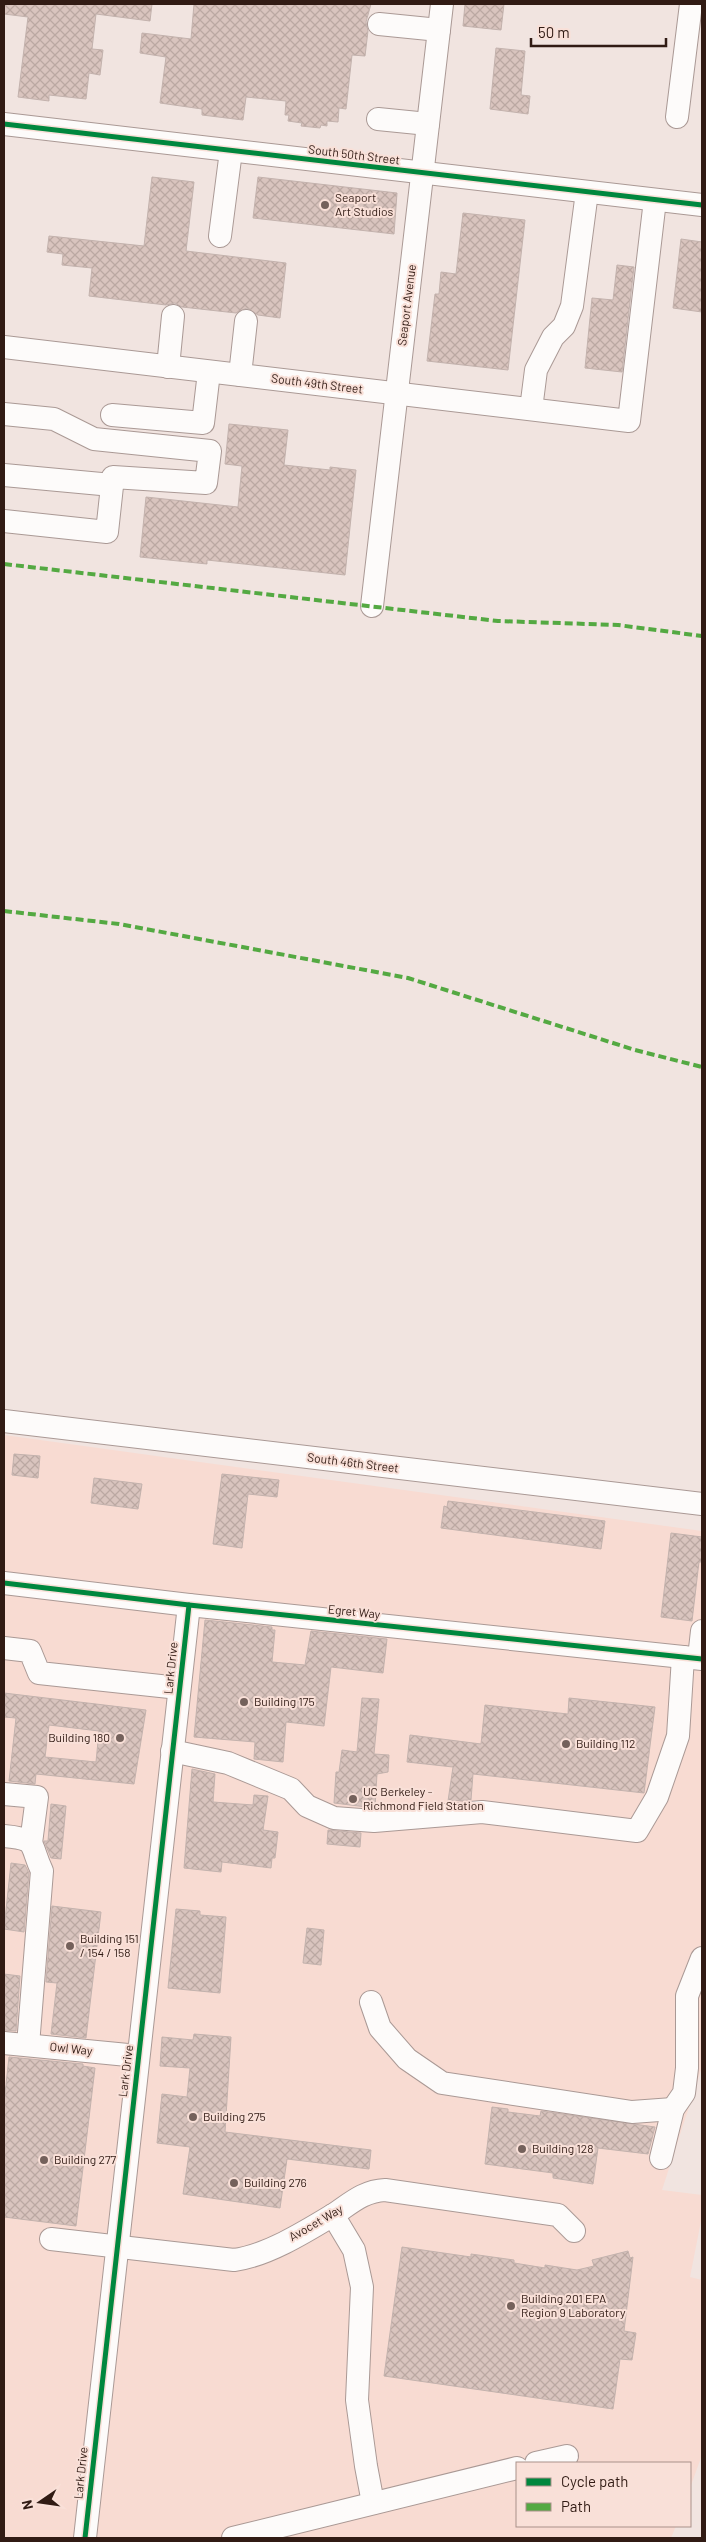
<svg xmlns="http://www.w3.org/2000/svg" width="706" height="2542" font-family="Barlow,sans-serif">
  <style>
    .built { fill: #f8dbd2 }
    .building { fill: url(#building-cross-hatch); stroke: #c3b2ad; fill-rule: evenodd }
    .lines { fill: none; stroke-linecap: round; stroke-linejoin: round }
    .minor-casing { stroke: #aa9995; stroke-width: 24 }
    .minor { stroke: #fdfbfa; stroke-width: 22 }
    .quiet { stroke: #54a942; stroke-width: 4; stroke-dasharray: 8 4; stroke-linecap: butt }
    .cycleway-casing { stroke: #f9e0d8; stroke-width: 8 }
    .cycleway { stroke: #00873e; stroke-width: 5 }
    .poi-dot { fill: #74615b; stroke: #f9e0d8; stroke-width: 2 }
    .labels { text-anchor: middle; stroke-width: 4; stroke-linejoin: round; paint-order: stroke }
    .street-label { font-size: 12px; fill: #311b14; stroke: #f9e0d8 }
    .poi-label { font-size: 12px; fill: #311b14; stroke: #f9e0d8; text-anchor: start }
  </style>
  <defs>
    <pattern id="building-cross-hatch" width="8" height="8" patternUnits="userSpaceOnUse" patternTransform="scale(1.25)"><rect width="8" height="8" fill="#d9c4be"/><path d="M0 0l8 8M0 8l8-8" fill="none" stroke="#bba8a2"/></pattern>
  </defs>
  <rect width="100%" height="100%" fill="#f1e4e0"/>
  <path class="built" d="M4,1435L702,1531V2067L662,2190L702,2195V2216L690,2277L702,2280V2455L690,2488V2463H517V2526H676L671,2538H4Z"/>
  <g class="building">
    <path d="M4,4H152L150,21L96,14L92,49L103,50L100,75L89,73L86,99L49,95V101L18,97L28,17L4,14Z"/>
    <path d="M194,4H371L366,22L368,31L365,56L352,55L346,109L339,108L338,122L327,121V126L321,125L320,128L301,126L302,123L288,121L289,115H285L286,101L246,97L243,120L202,115V109L160,103L166,57L140,53L142,33L191,39Z"/>
    <path d="M465,4H504L501,30L463,26Z"/>
    <path d="M496,48L525,51L521,95L530,96L528,114L490,109Z"/>
    <path d="M152,177L194,182L186,251L286,263L280,318L258,315L247,308L236,313L182,307L175,303L166,305L89,296L92,268L62,265L63,254L47,252L49,236L144,246Z"/>
    <path d="M258,177L397,193L394,234L253,218Z"/>
    <path d="M463,213L525,220L508,370L427,361L435,294H439L441,272L456,274Z"/>
    <path d="M681,239L702,242V312L673,308Z"/>
    <path d="M617,265L634,267L622,372L585,368L592,298L613,300Z"/>
    <path d="M229,424L288,430L284,465L330,470V467L356,470L345,575L207,560V564L140,557L146,497L238,507L242,466L225,464Z"/>
    <path d="M14,1454L40,1456L38,1478L12,1475Z"/>
    <path d="M222,1474L279,1480L277,1497L248,1494L242,1548L213,1544Z"/>
    <path d="M94,1478L142,1484L138,1509L91,1503Z"/>
    <path d="M448,1501L605,1521L601,1549L441,1528L444,1506L447,1507Z"/>
    <path d="M671,1533L702,1537V1562H699L692,1621L661,1617Z"/>
    <path d="M205,1620L272,1627V1630H275L272,1662L305,1665L311,1631L387,1639L383,1673L331,1667L324,1726L286,1722L283,1762L254,1759L255,1742L194,1737Z"/>
    <path d="M4,1693L146,1710L134,1784L36,1774L35,1784L9,1781L16,1718L4,1717ZM49,1725L99,1731L96,1762L45,1757Z"/>
    <path d="M362,1698L379,1699L374,1754L389,1755L388,1772L377,1774L375,1808L334,1803L336,1772H339L342,1750L357,1752Z"/>
    <path d="M569,1698L655,1707L644,1793L473,1774L471,1800L448,1801L453,1767L407,1762L410,1735L481,1744L485,1705L568,1714Z"/>
    <path d="M192,1769L215,1774L213,1802L253,1805L254,1795L268,1796L263,1830L278,1832L275,1858H272L271,1868L222,1862L221,1872L184,1868Z"/>
    <path d="M51,1804L66,1806L61,1859L51,1858L44,1841H48Z"/>
    <path d="M328,1830L361,1833L360,1847L327,1844Z"/>
    <path d="M11,1863L25,1865L29,1873L24,1932L4,1929Z"/>
    <path d="M52,1906L101,1912L86,2038L51,2034L57,1983L46,1982Z"/>
    <path d="M176,1909L200,1911V1915L226,1917L220,1993L168,1988Z"/>
    <path d="M307,1928L324,1930L321,1965L303,1963Z"/>
    <path d="M4,1974L20,1976L16,2031L4,2030Z"/>
    <path d="M194,2034L231,2037L225,2132L371,2150L369,2169L287,2159L280,2208L183,2194L190,2147L157,2143L162,2094L187,2097L190,2068L160,2066L162,2037L193,2040Z"/>
    <path d="M9,2057L83,2064V2066L95,2068L76,2226L4,2217V2102Z"/>
    <path d="M492,2107L508,2109V2112L540,2116L541,2111L655,2127L648,2154L598,2148L593,2184L553,2178V2173L485,2164Z"/>
    <path d="M402,2247L471,2257V2254L514,2260V2263L545,2268V2265L577,2270L594,2266L592,2260L628,2251L630,2258L633,2257L624,2331L636,2333L632,2360L620,2359L613,2409L384,2376Z"/>
  </g>
  <g class="lines">
    <g class="minor-casing">
      <g id="minor">
        <path d="M379,24L439,30"/>
        <path d="M677,117L691,4"/>
        <path d="M378,119L428,124"/>
        <path d="M4,124L702,205"/>
        <path d="M220,236L231,151"/>
        <path d="M4,347L629,421L655,200"/>
        <path d="M168,367L173,316"/>
        <path d="M240,375L246,321"/>
        <path d="M531,409L536,370L553,337L564,326L572,306L587,192"/>
        <path d="M4,414L54,419L94,439L210,451L206,483L113,477L107,532L4,521"/>
        <path d="M112,415L203,423L209,372"/>
        <path d="M4,475L112,485"/>
        <path d="M372,606L442,4"/>
        <path d="M4,1421L702,1504"/>
        <path d="M4,1583L189,1605L702,1659"/>
        <path d="M4,1648L30,1651L39,1673L179,1688"/>
        <path d="M699,1658L702,1631"/>
        <path d="M172,1751L228,1763L291,1789L307,1806L334,1818L374,1821L482,1812L637,1831L657,1797L678,1736L683,1657"/>
        <path d="M4,1794L37,1797L31,1843"/>
        <path d="M4,1836C39,1839 29,1844 42,1871L28,2045"/>
        <path d="M371,2002L380,2028L407,2059L442,2083L632,2112L673,2109"/>
        <path d="M4,2043L138,2056"/>
        <path d="M661,2158L673,2109L684,2093L687,2068V1996L702,1958"/>
        <path d="M333,2215L354,2250L362,2287L357,2400L366,2466L373,2503"/>
        <path d="M51,2239L234,2260C266,2256 305,2232 333,2215C350,2204 363,2191 385,2190L558,2215L574,2231"/>
        <path d="M536,2463L567,2456"/>
        <path d="M85,2538L189,1605"/>
        <path d="M233,2538L517,2468"/>
      </g>
    </g>
    <use href="#minor" class="minor"/>
    <g class="quiet">
      <path d="M4,564L498,621L618,625L702,636"/>
      <path d="M4,911L119,924L408,978L635,1050L702,1067"/>
    </g>
    <g class="cycleway-casing">
      <g id="cycleway">
        <path d="M4,124L702,205"/>
        <path d="M4,1583L189,1605L702,1659"/>
        <path d="M85,2538L189,1605"/>
      </g>
    </g>
    <use href="#cycleway" class="cycleway"/>
  </g>
  <g class="poi-dot">
    <circle cx="325" cy="205" r="5"/>
    <circle cx="244" cy="1702" r="5"/>
    <circle cx="120" cy="1738" r="5"/>
    <circle cx="566" cy="1744" r="5"/>
    <circle cx="353" cy="1799" r="5"/>
    <circle cx="70" cy="1946" r="5"/>
    <circle cx="193" cy="2117" r="5"/>
    <circle cx="522" cy="2149" r="5"/>
    <circle cx="44" cy="2160" r="5"/>
    <circle cx="234" cy="2183" r="5"/>
    <circle cx="511" cy="2306" r="5"/>
  </g>
  <g class="labels">
    <g class="street-label">
      <text transform="translate(354 155) rotate(7)" y="4">South 50th Street</text>
      <text transform="translate(407 305) rotate(-83)" y="4">Seaport Avenue</text>
      <text transform="translate(317 384) rotate(7)" y="4">South 49th Street</text>
      <text transform="translate(353 1463) rotate(7)" y="4">South 46th Street</text>
      <text transform="translate(354 1612) rotate(6)" y="4">Egret Way</text>
      <text transform="translate(171 1668) rotate(-84)" y="4">Lark Drive</text>
      <text transform="translate(71 2049) rotate(6)" y="4">Owl Way</text>
      <text transform="translate(126 2071) rotate(-83)" y="4">Lark Drive</text>
      <text transform="translate(316 2223) rotate(-30)" y="4">Avocet Way</text>
      <text transform="translate(81 2473) rotate(-84)" y="4">Lark Drive</text>
    </g>
    <g class="poi-label">
      <text x="335" y="202">Seaport<tspan x="335" dy="14">Art Studios</tspan></text>
      <text x="254" y="1706">Building 175</text>
      <text x="110" y="1742" text-anchor="end">Building 180</text>
      <text x="576" y="1748">Building 112</text>
      <text x="363" y="1796">UC Berkeley -<tspan x="363" dy="14">Richmond Field Station</tspan></text>
      <text x="80" y="1943">Building 151<tspan x="80" dy="14">/ 154 / 158</tspan></text>
      <text x="203" y="2121">Building 275</text>
      <text x="532" y="2153">Building 128</text>
      <text x="54" y="2164">Building 277</text>
      <text x="244" y="2187">Building 276</text>
      <text x="521" y="2303">Building 201 EPA<tspan x="521" dy="14">Region 9 Laboratory</tspan></text>
    </g>
  </g>
  <rect width="706" height="2542" fill="none" stroke="#311b14" stroke-width="10"/>
  <rect x="516" y="2462" width="175" height="65" fill="#f9e0d8" stroke="#a9918a"/>
  <rect x="526" y="2478" width="25" height="8" fill="#00873e" stroke="#a9918a"/>
  <text x="561" y="2487" font-size="15" fill="#311b14">Cycle path</text>
  <rect x="526" y="2503" width="25" height="8" fill="#54a942" stroke="#a9918a"/>
  <text x="561" y="2512" font-size="15" fill="#311b14">Path</text>
  <g transform="translate(40 2502) rotate(257)" stroke="#f9e0d8" stroke-width="4" paint-order="stroke">
  <path d="M0-4L9 19L0 12L-9 19Z" fill="#311b14"/>
  <text y="-8" font-size="14" font-weight="bold" text-anchor="middle" fill="#311b14">N</text>
  </g>
  <path d="M531 38v8h135v-8" fill="none" stroke="#311b14" stroke-width="2.5"/>
  <text x="538" y="38" font-size="15" fill="#311b14" stroke="#f9e0d8" stroke-width="4" paint-order="stroke">50 m</text>
</svg>
